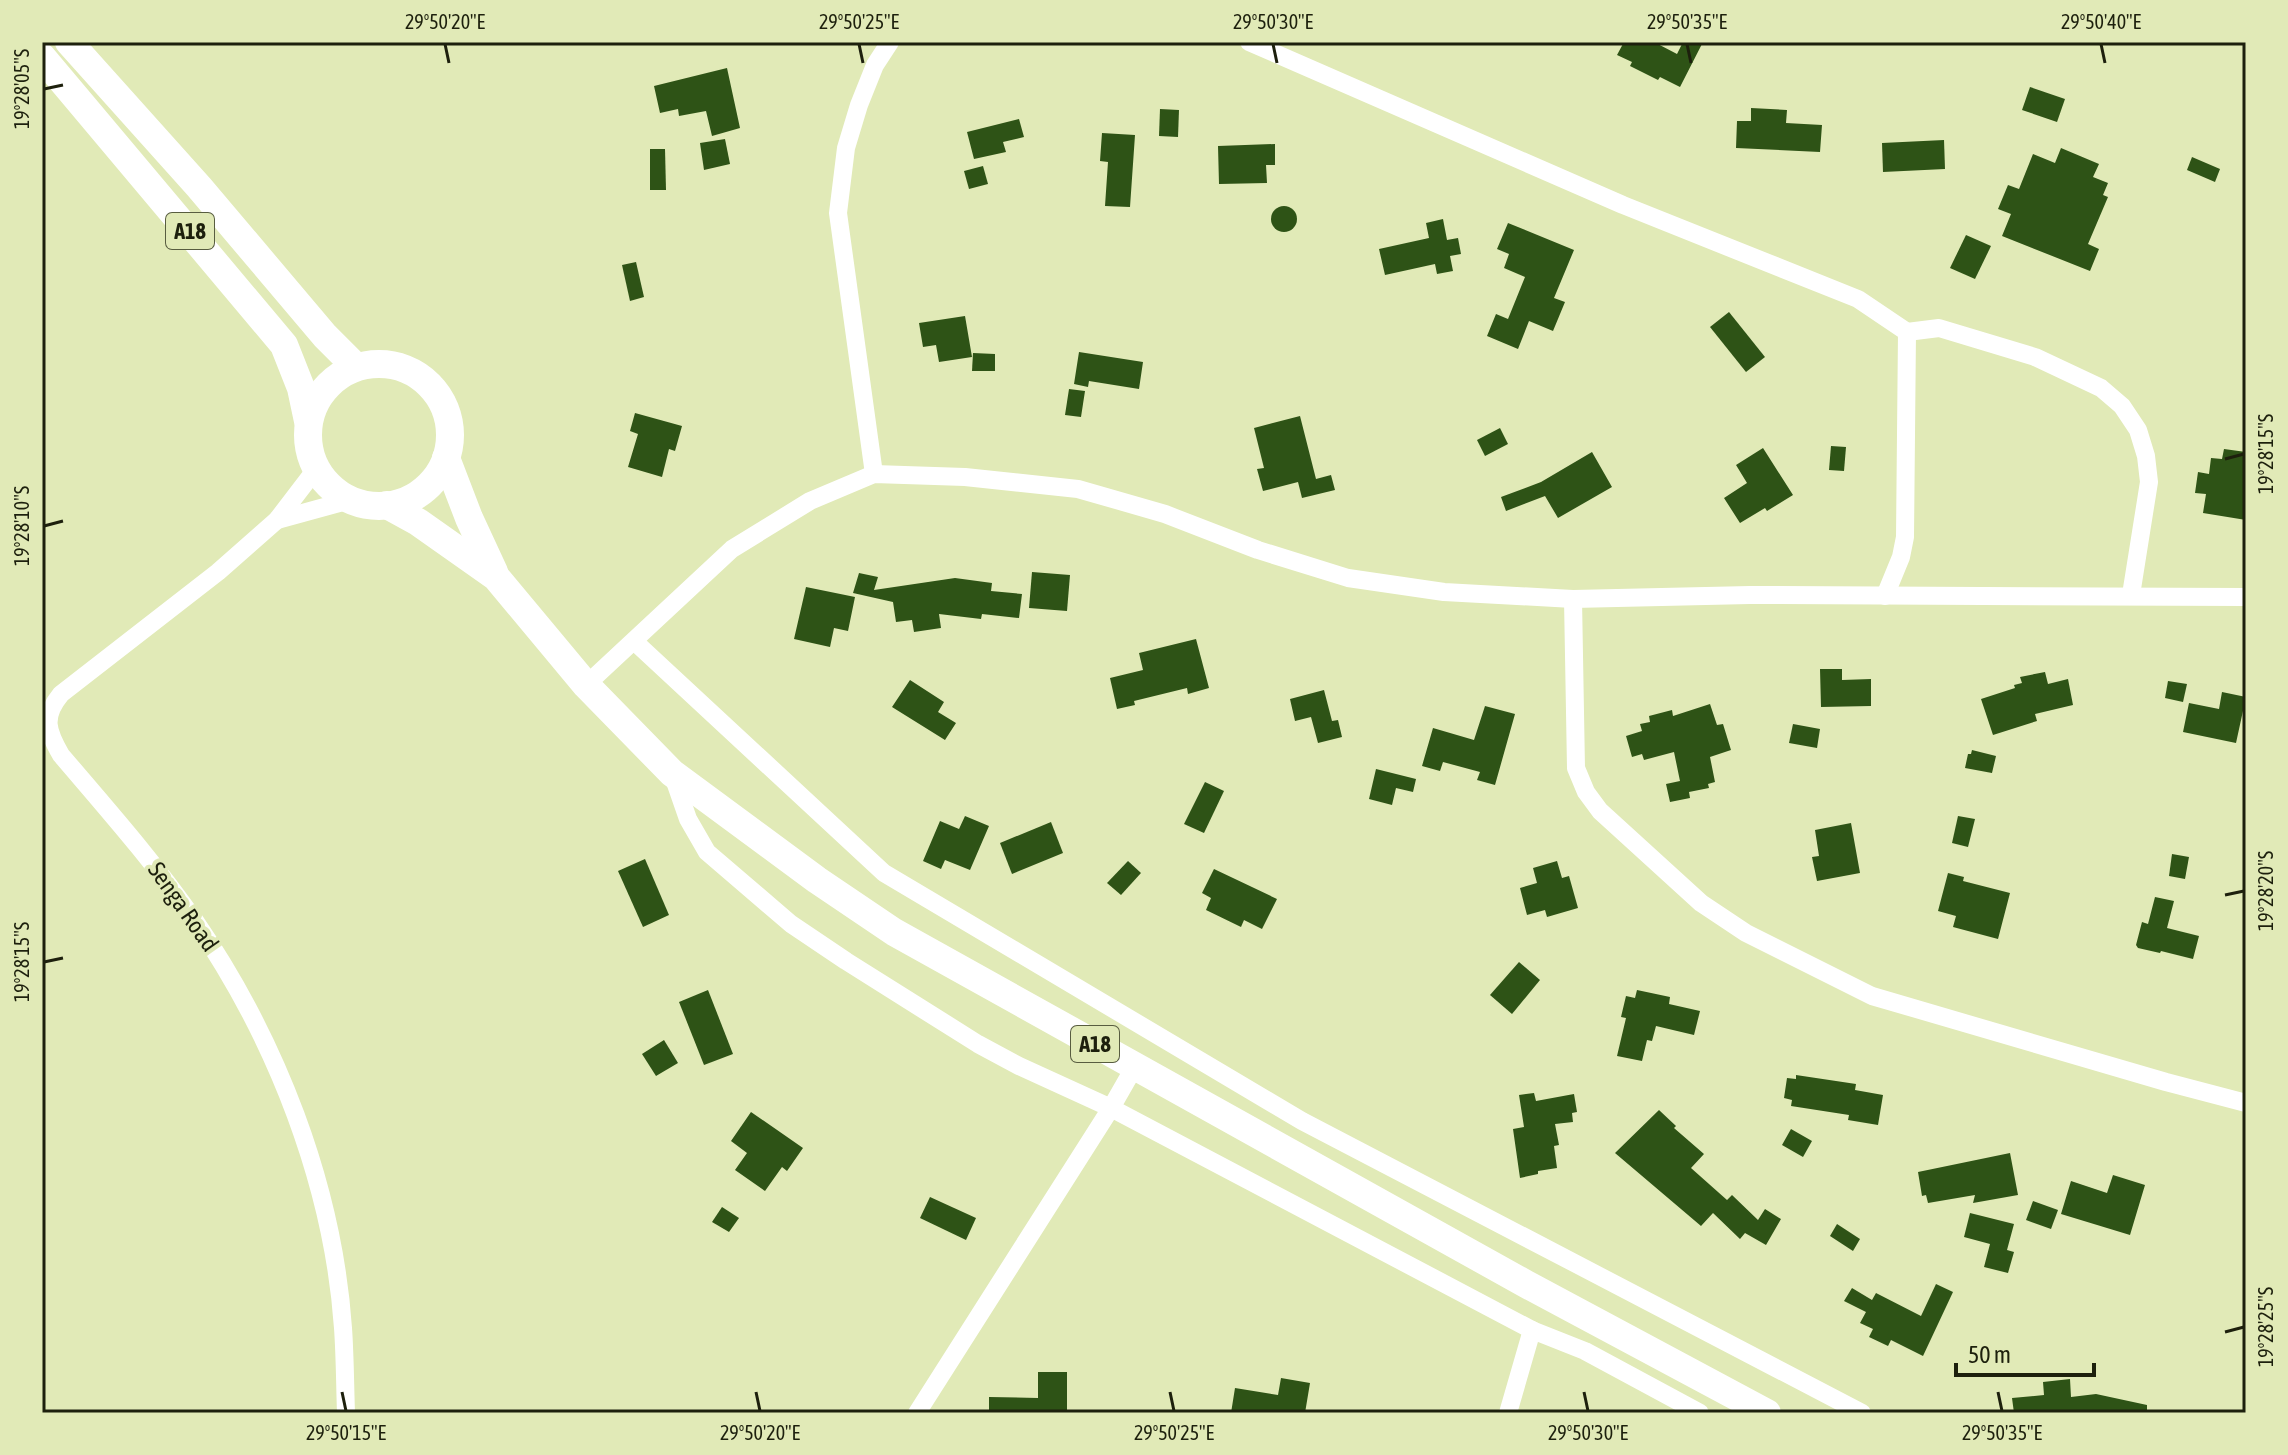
<svg xmlns="http://www.w3.org/2000/svg" width="2288" height="1455" font-family="'Asap Condensed',sans-serif">
  <style>
    .building { fill: #2e5316 }
    .lines { fill: none; stroke-linecap: round; stroke-linejoin: round }
    .minor { stroke: #fff; stroke-width: 18 }
    .trunk { stroke: #fff; stroke-width: 28 }
    .ticks { fill: none; stroke: #1d200d; stroke-width: 3 }
    .labels { text-anchor: middle; stroke-width: 8; stroke-linejoin: round; paint-order: stroke }
    .shield { fill: #e1eab7; stroke: #585d40; stroke-width: 2 }
    .shield-label { font-size: 22px; font-weight: bold; fill: #1d200d }
    .street-label { font-size: 24px; fill: #1d200d; stroke: #e1eab7 }
    .neatline { fill: none; stroke: #1d200d; stroke-width: 3 }
    .ticks-label { font-size: 20px; text-anchor: middle; fill: #1d200d }
  </style>
  <rect width="100%" height="100%" fill="#e1eab7"/>
  <g class="building">
    <path d="M1624,42H1654L1677,54L1683,42H1703L1680,87L1660,77L1658,80L1630,66L1632,62L1617,55Z"/>
    <path d="M727,68L740,128L712,136L706,111L679,116L678,109L660,113L654,86Z"/>
    <path d="M2030,87L2065,99L2057,122L2022,110Z"/>
    <path d="M1751,108L1787,110L1786,123L1822,125L1820,152L1736,148L1737,121H1751Z"/>
    <path d="M1160,109L1179,110L1178,137L1159,136Z"/>
    <path d="M1019,119L1024,137L1003,142L1006,152L974,159L967,132Z"/>
    <path d="M1102,133L1135,135L1130,207L1105,206L1108,162L1100,161Z"/>
    <path d="M725,139L730,164L704,170L700,143Z"/>
    <path d="M1944,140L1945,169L1883,172L1882,143Z"/>
    <path d="M1275,144V165H1266L1267,183L1219,184L1218,146Z"/>
    <path d="M2061,148L2099,164L2093,177L2108,183L2103,195L2108,197L2088,244L2099,249L2090,271L2002,236L2011,214L1998,209L2008,185L2019,189L2033,154L2055,163Z"/>
    <path d="M650,149H665L666,190H650Z"/>
    <path d="M2192,157L2220,169L2215,182L2187,170Z"/>
    <path d="M983,166L988,184L969,189L964,171Z"/>
    <circle cx="1284" cy="219" r="13"/>
    <path d="M1443,219L1447,240L1458,238L1461,254L1450,256L1453,271L1437,274L1435,264L1385,275L1379,249L1429,238L1426,223Z"/>
    <path d="M1508,223L1574,250L1554,298L1565,302L1553,331L1529,321L1518,349L1487,336L1496,314L1508,319L1525,277L1504,268L1509,254L1497,249Z"/>
    <path d="M1966,235L1991,246L1975,279L1950,268Z"/>
    <path d="M636,262L644,297L630,301L622,265Z"/>
    <path d="M1729,312L1765,357L1746,372L1710,327Z"/>
    <path d="M965,316L972,357L939,362L936,345L923,347L919,323Z"/>
    <path d="M1079,352L1143,362L1139,389L1089,381L1088,387L1074,384Z"/>
    <path d="M973,353L995,354V371H972Z"/>
    <path d="M1069,389L1085,391L1081,417L1065,415Z"/>
    <path d="M635,413L682,426L675,451L669,449L662,477L628,467L638,434L630,431Z"/>
    <path d="M1300,416L1316,479L1331,475L1335,490L1302,498L1298,482L1263,491L1257,469L1264,468L1254,428Z"/>
    <path d="M1500,428L1508,444L1485,456L1477,440Z"/>
    <path d="M1831,446L1846,447L1844,471L1829,470Z"/>
    <path d="M1763,448L1793,495L1767,511L1765,508L1740,523L1724,498L1747,483L1736,465Z"/>
    <path d="M2224,449L2246,452L2243,479H2246V520L2203,513L2206,494L2195,493L2198,472L2209,474L2211,458L2222,459Z"/>
    <path d="M1592,452L1612,487L1558,518L1545,496L1506,511L1501,497L1541,482Z"/>
    <path d="M1032,572L1070,575L1067,611L1029,608Z"/>
    <path d="M859,573L878,577L874,590L955,578L992,583L991,591L1022,594L1019,618L982,614L981,619L939,614L941,628L914,632L912,620L896,622L893,602L853,593Z"/>
    <path d="M806,587L855,597L848,631L834,628L830,647L794,639Z"/>
    <path d="M1196,639L1209,688L1188,694L1187,688L1134,701L1135,705L1117,709L1110,678L1143,670L1139,653Z"/>
    <path d="M1820,669H1842V680L1871,679V706L1821,707Z"/>
    <path d="M2045,672L2048,684L2068,679L2073,705L2035,714L2037,721L1993,735L1981,699L2015,688L2014,685L2022,683L2020,677Z"/>
    <path d="M910,680L944,702L938,712L956,723L945,740L892,707Z"/>
    <path d="M2168,681L2187,684L2183,702L2165,698Z"/>
    <path d="M1324,690L1332,721L1338,720L1342,737L1318,743L1311,717L1295,721L1290,699Z"/>
    <path d="M2222,692L2246,697L2236,743L2183,732L2189,703L2219,709Z"/>
    <path d="M1710,704L1717,725L1723,724L1731,750L1710,757L1715,782L1708,784L1709,788L1689,792L1690,798L1670,802L1666,784L1680,781L1674,752L1644,760L1642,754L1632,757L1626,736L1642,731L1640,724L1650,722L1649,716L1672,710L1673,716Z"/>
    <path d="M1485,706L1515,714L1495,785L1477,780L1480,772L1443,762L1440,771L1422,766L1433,728L1474,740Z"/>
    <path d="M1793,724L1820,729L1817,748L1789,743Z"/>
    <path d="M1972,750L1996,756L1992,773L1965,768L1968,754H1971Z"/>
    <path d="M1376,769L1416,779L1413,792L1396,788L1392,805L1369,799Z"/>
    <path d="M1205,782L1224,791L1204,833L1184,824Z"/>
    <path d="M965,816L989,826L970,870L945,860L941,869L923,861L940,821L959,829Z"/>
    <path d="M1958,816L1975,819L1968,847L1952,843Z"/>
    <path d="M1051,822L1063,853L1012,874L1000,843Z"/>
    <path d="M1851,823L1860,873L1817,881L1812,857L1819,856L1815,830Z"/>
    <path d="M2172,854L2189,857L2185,879L2169,876Z"/>
    <path d="M645,859L669,915L643,927L618,871Z"/>
    <path d="M1128,861L1141,873L1121,895L1107,883Z"/>
    <path d="M1557,861L1562,878L1569,876L1578,908L1547,917L1545,910L1527,915L1520,888L1537,883L1533,868Z"/>
    <path d="M1214,869L1277,899L1262,929L1244,920L1241,927L1206,910L1211,898L1202,893Z"/>
    <path d="M1948,873L1964,877L1963,881L2010,893L1998,939L1953,927L1956,916L1938,911Z"/>
    <path d="M2155,897L2174,901L2167,928L2199,936L2193,959L2161,951L2160,953L2138,948L2136,945L2142,922L2148,924Z"/>
    <path d="M1519,962L1540,980L1512,1014L1490,995Z"/>
    <path d="M708,990L733,1054L704,1065L679,1002Z"/>
    <path d="M1637,990L1670,997L1669,1004L1700,1011L1694,1035L1656,1026L1652,1041L1647,1040L1642,1061L1617,1056L1626,1018L1621,1017L1626,996L1635,998Z"/>
    <path d="M664,1040L678,1063L656,1076L642,1054Z"/>
    <path d="M1796,1075L1856,1084L1855,1090L1883,1095L1878,1125L1848,1120L1849,1115L1791,1106L1792,1100L1784,1098L1787,1078L1796,1079Z"/>
    <path d="M1534,1093L1536,1101L1574,1094L1577,1112L1572,1113L1573,1122L1555,1124L1559,1145L1554,1146L1557,1168L1538,1171V1174L1520,1178L1513,1129L1524,1127L1519,1095Z"/>
    <path d="M1659,1110L1676,1126L1674,1128L1704,1154L1691,1168L1727,1200L1732,1195L1758,1220L1765,1209L1781,1219L1766,1245L1745,1233L1740,1239L1713,1213L1701,1226L1615,1153Z"/>
    <path d="M751,1112L803,1148L787,1171L782,1167L765,1191L735,1170L747,1153L731,1141Z"/>
    <path d="M1791,1129L1812,1141L1803,1157L1782,1145Z"/>
    <path d="M2010,1153L2018,1195L1973,1203L1975,1195L1928,1203L1926,1195L1922,1196L1918,1172Z"/>
    <path d="M2113,1175L2145,1185L2130,1235L2061,1214L2071,1181L2107,1193Z"/>
    <path d="M930,1197L976,1218L966,1240L920,1218Z"/>
    <path d="M2033,1201L2058,1210L2051,1229L2026,1220Z"/>
    <path d="M722,1207L739,1218L729,1232L712,1222Z"/>
    <path d="M1970,1213L2014,1224L2007,1250L2014,1252L2008,1273L1984,1267L1990,1244L1964,1237Z"/>
    <path d="M1837,1224L1860,1239L1853,1251L1830,1236Z"/>
    <path d="M1936,1284L1953,1292L1923,1356L1891,1340L1888,1346L1869,1337L1873,1329L1860,1323L1866,1312L1844,1301L1852,1288L1872,1300L1876,1293L1921,1316Z"/>
    <path d="M1038,1372H1067V1413H989V1397L1038,1398Z"/>
    <path d="M1281,1378L1310,1383L1305,1413H1231L1235,1388L1278,1395Z"/>
    <path d="M2070,1379L2071,1397L2096,1394L2147,1405V1413H2014L2012,1398L2044,1395L2043,1382Z"/>
  </g>
  <g class="lines">
    <g class="minor">
      <path d="M1249,42L1623,205L1858,299L1907,332L1905,537L1901,557L1885,596"/>
      <path d="M1907,332L1939,328L2035,357L2101,388L2122,406L2138,430L2146,456L2149,482L2131,595"/>
      <path d="M316,469L277,520L218,572L61,694C42,717 47,731 61,755C107,809 154,862 195,921C276,1039 333,1184 343,1328C345,1356 345,1385 346,1413"/>
      <path d="M874,474L838,213L846,148L859,105L875,65L890,42"/>
      <path d="M277,520L350,500"/>
      <path d="M1573,599L1576,768L1586,792L1600,811L1701,903L1746,933L1872,996L2166,1082L2246,1103"/>
      <path d="M635,642L884,873L1302,1121L1862,1413"/>
      <path d="M586,685L732,549L810,501L874,474L965,477L1078,489L1165,514L1258,550L1348,578L1444,592L1573,599L1750,595L2246,597"/>
      <path d="M672,773L688,819L707,852L791,924L846,961L978,1044L1019,1066L1111,1108L1532,1330L1585,1351L1700,1413"/>
      <path d="M917,1413L1111,1108L1135,1066"/>
      <path d="M1508,1413L1532,1330"/>
    </g>
    <g class="trunk">
      <path d="M69,42L199,187L325,336L356,367"/>
      <path d="M42,57L284,345L301,388L308,421"/>
      <circle cx="379" cy="435" r="71"/>
      <path d="M446,458L469,518L494,572"/>
      <path d="M387,505L418,522L496,577L586,685L672,773L817,880L894,932L1526,1284L1767,1413"/>
    </g>
  </g>
  <path class="ticks" d="M445,44L449,63M859,44L863,63M1273,44L1277,63M1687,44L1691,63M2101,44L2105,63M44,89L63,85M2225,459L2244,454M44,526L63,521M2225,895L2244,891M44,962L63,958M2225,1332L2244,1327M342,1392L346,1411M756,1392L760,1411M1170,1392L1174,1411M1584,1392L1588,1411M1998,1392L2002,1411"/>
  <g class="labels">
    <g class="shield">
      <rect x="166" y="213" width="48" height="36" rx="6"/>
      <rect x="1071" y="1026" width="48" height="36" rx="6"/>
    </g>
    <g class="shield-label">
      <text x="190" y="239">A18</text>
      <text x="1095" y="1052">A18</text>
    </g>
    <g class="street-label">
      <text transform="translate(183 907) rotate(55)" y="8">Senga Road</text>
    </g>
  </g>
  <rect width="2288" height="1455" fill="none" stroke="#e1eab7" stroke-width="88"/>
  <path d="M1956 1363v12h138v-12" fill="none" stroke="#1d200d" stroke-width="4"/>
  <text x="1968" y="1363" font-size="24" fill="#1d200d" stroke="#e1eab7" stroke-width="6" paint-order="stroke">50 m</text>
  <rect x="44" y="44" width="2200" height="1367" class="neatline"/>
  <g class="ticks-label">
    <text x="445" y="29">29°50'20"E</text>
    <text x="859" y="29">29°50'25"E</text>
    <text x="1273" y="29">29°50'30"E</text>
    <text x="1687" y="29">29°50'35"E</text>
    <text x="2101" y="29">29°50'40"E</text>
    <text transform="translate(22 89) rotate(-90)" y="7">19°28'05"S</text>
    <text transform="translate(2266 454) rotate(-90)" y="7">19°28'15"S</text>
    <text transform="translate(22 526) rotate(-90)" y="7">19°28'10"S</text>
    <text transform="translate(2266 891) rotate(-90)" y="7">19°28'20"S</text>
    <text transform="translate(22 962) rotate(-90)" y="7">19°28'15"S</text>
    <text transform="translate(2266 1327) rotate(-90)" y="7">19°28'25"S</text>
    <text x="346" y="1440">29°50'15"E</text>
    <text x="760" y="1440">29°50'20"E</text>
    <text x="1174" y="1440">29°50'25"E</text>
    <text x="1588" y="1440">29°50'30"E</text>
    <text x="2002" y="1440">29°50'35"E</text>
  </g>
</svg>
